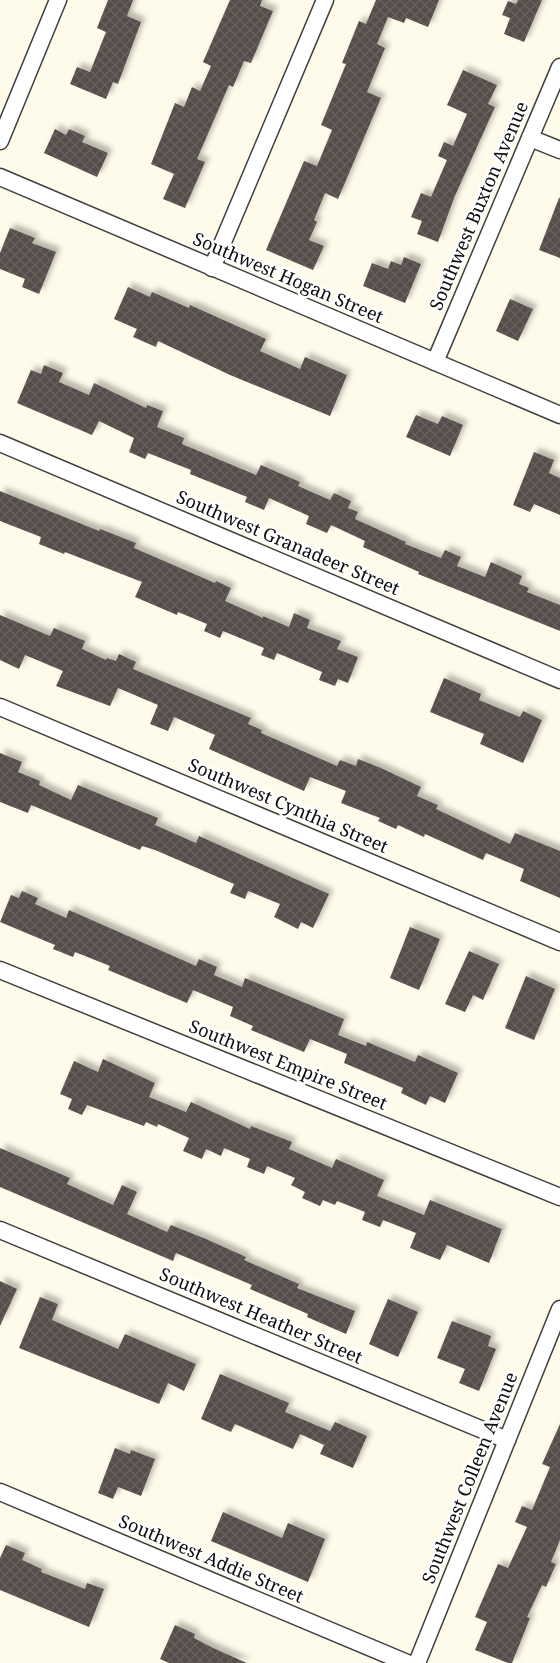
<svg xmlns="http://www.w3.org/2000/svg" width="560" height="1663" font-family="'Noto Serif',serif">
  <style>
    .building { fill: url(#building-cross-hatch); filter: url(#shadow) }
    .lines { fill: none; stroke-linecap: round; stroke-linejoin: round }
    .street-casing { stroke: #3f3f3f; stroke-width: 19 }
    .street { stroke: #fff; stroke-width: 16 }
    .labels { text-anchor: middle; stroke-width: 5; stroke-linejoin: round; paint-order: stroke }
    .street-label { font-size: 18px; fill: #0c0c0c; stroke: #fff }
  </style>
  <defs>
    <pattern id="building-cross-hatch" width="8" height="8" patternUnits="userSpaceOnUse" patternTransform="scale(1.25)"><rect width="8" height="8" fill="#554d49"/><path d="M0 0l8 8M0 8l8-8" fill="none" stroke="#68625f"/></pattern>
    <filter id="shadow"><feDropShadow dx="4.5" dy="-4.5" stdDeviation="2.5" flood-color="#0004"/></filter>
  </defs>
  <rect width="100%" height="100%" fill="#fffbeb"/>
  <g class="building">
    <path d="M108,0H133L127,16L141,22L118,84L113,82L106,99L70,84L77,67L90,72L106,32L97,28Z"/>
    <path d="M230,0H262L260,6L273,11L251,63L244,61L233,87L229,85L197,159L205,162L185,208L163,199L174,174L151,164L175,103L184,107L192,87L200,91L211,66L203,62Z"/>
    <path d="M376,0H439L428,27L406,18L404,23L388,17L377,44L385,48L367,92L381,98L338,199L325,193L314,220L317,222L309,240L324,246L313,270L266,250L304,161L317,166L332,130L321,125L346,64L342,63L359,21L366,24Z"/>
    <path d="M518,0H542L524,42L504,34L510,18L502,15L508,1L516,4Z"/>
    <path d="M463,70L497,85L488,104L495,107L454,198L438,242L417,234L422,221L411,217L421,193L431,197L447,160L438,156L444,142L453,146L467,114L447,105Z"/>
    <path d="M55,129L66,135L69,129L85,136L82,142L108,153L97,177L44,153Z"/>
    <path d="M559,198H560V258L539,250Z"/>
    <path d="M10,228L35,238L32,243L56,252L39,294L22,287L25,279L0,269V253Z"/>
    <path d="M404,257L421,264L405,303L363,286L372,263L388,269L391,261L401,265Z"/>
    <path d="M128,287L150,297L152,292L189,308L190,305L266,339L260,351L300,369L305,357L347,375L330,416L230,375L158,341L156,347L133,337L137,329L114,319Z"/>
    <path d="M510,299L533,309L518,341L496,331Z"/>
    <path d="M44,365L63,373L59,382L89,395L94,383L146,408L147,405L163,411L157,427L184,438L182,444L256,475L261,465L300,482L298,486L330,500L334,493L351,501L348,508L358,512L355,519L406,542L405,544L441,558L445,550L461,557L457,566L485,577L491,562L522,576L519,584L529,588L527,592L560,605V631L418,574L419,572L363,547L365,541L331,525L327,533L306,524L309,516L269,498L264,510L245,502L247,497L190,474L191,470L148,453L145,459L129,452L134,438L99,421L92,435L17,403L31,370L41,374Z"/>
    <path d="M416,415L438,424L442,416L463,425L450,456L406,437Z"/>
    <path d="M534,452L554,460L549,473L560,478V515L534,504L530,512L513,505Z"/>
    <path d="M0,491L99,531L100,529L136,543L134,548L215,583L216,581L231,588L225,601L263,618V616L289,627L294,613L310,620L307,628L341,641L337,649L358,657L348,683L338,679L335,686L319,680L322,672L277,653L274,660L261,655L264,648L223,631L220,638L204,631L207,624L178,612L177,615L135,597L142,582L65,552L64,554L39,544L41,537L0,521Z"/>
    <path d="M0,615L50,636L54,628L85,641L82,649L106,660L107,658L116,661L119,654L136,662L133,669L251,718L248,724L262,730L261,733L337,766L340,760L356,766L358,759L381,768L421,787L417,796L438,805L436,809L510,844L515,833L560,851V898L520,881L524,869L486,853L483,860L425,834L424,837L398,825L396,829L378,821L380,818L341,803L346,791L310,777L304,791L209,749L215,735L174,717L168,731L150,724L158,705L118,688L110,706L56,686L63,671L25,655L19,669L0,660Z"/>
    <path d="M444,678L481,694L479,700L520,717L523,711L542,720L523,763L480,744L484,734L430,712Z"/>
    <path d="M0,753L22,762L18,772L40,781L39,785L71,800L78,785L158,818L155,825L196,843L199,836L329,894L313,928L301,922L298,929L274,917L280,904L248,891L245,899L230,893L234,884L155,850L142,846L140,850L31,805L28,813L0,802Z"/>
    <path d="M22,891L38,898L35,904L66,918L69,910L196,966L199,959L217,967L214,975L242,987L245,978L344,1019L338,1035L366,1046L367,1042L415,1062L418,1055L458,1073L445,1103L430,1096L426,1105L401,1093L403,1088L344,1063L347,1054L310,1039L304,1052L251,1030L253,1026L230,1016L233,1007L193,990L187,1003L108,970L110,966L75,952L73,957L53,949L55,945L0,922L11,895L19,898Z"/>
    <path d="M410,927L440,939L419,990L390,978Z"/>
    <path d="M469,951L499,964L483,1000L473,995L465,1012L445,1004Z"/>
    <path d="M526,976L555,989L534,1040L505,1028Z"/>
    <path d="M103,1059L155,1083L149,1097L186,1112L191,1102L250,1129L251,1126L292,1142L289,1149L332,1168L336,1159L384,1180L377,1196L424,1215L430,1200L502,1229L489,1263L447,1245L440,1260L410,1248L416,1233L383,1220L380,1227L362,1220L365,1212L337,1201L335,1205L323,1200L320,1206L302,1198L305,1192L291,1185L295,1178L267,1166L264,1174L247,1167L250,1159L224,1148L221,1156L206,1149L202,1159L183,1151L189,1138L158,1124L157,1127L146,1122L144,1126L87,1105L82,1115L68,1109L72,1099L60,1094L74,1061L98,1072Z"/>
    <path d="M0,1148L70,1178L67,1184L113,1205L122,1185L137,1192L127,1214L167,1232L171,1225L206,1239L246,1257L244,1260L299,1284L297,1288L355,1311L346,1334L307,1317L308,1314L250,1289L252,1285L176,1253L173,1261L0,1187Z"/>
    <path d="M0,1281L17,1289L0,1326Z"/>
    <path d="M40,1297L58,1304L52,1320L118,1349L125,1334L196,1364L184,1391L168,1383L159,1404L19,1348Z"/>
    <path d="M388,1299L418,1312L398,1357L369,1344Z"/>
    <path d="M452,1321L491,1336L488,1346L496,1349L479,1391L459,1383L465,1369L437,1358Z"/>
    <path d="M220,1374L289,1403L285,1412L330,1431L335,1422L367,1436L353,1468L320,1454L324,1445L300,1434L293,1449L235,1424L231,1432L201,1419Z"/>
    <path d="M560,1424V1540L551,1562L556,1564L546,1587L542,1585L527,1617L530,1618L512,1663H508L475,1650L487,1622L475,1617L498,1564L508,1568L527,1527L515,1522L522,1506L532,1510L550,1467L542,1464Z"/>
    <path d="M115,1448L130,1454L131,1450L155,1459L141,1496L118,1487L113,1499L98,1493Z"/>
    <path d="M223,1512L282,1538L288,1523L325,1539L308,1582L211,1541Z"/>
    <path d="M6,1545L25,1553L22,1560L42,1569L41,1572L85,1589L87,1583L104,1589L89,1627L0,1590V1558Z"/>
    <path d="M175,1625L195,1634L194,1638L213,1648L247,1663H169L160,1659Z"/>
  </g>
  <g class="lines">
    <g class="street-casing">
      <g id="street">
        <path d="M530,138L560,150"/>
        <path d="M0,141L58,0"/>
        <path d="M0,177L560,415"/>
        <path d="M212,268L325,0"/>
        <path d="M435,362L560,67"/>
        <path d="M0,443L560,680"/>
        <path d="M0,707L560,942"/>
        <path d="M0,970L560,1197"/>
        <path d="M0,1230L507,1440"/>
        <path d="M0,1492L407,1663"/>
        <path d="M417,1663L560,1309"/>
      </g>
    </g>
    <use href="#street" class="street"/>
  </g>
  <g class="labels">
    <g class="street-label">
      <text transform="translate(479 206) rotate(-67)" y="6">Southwest Buxton Avenue</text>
      <text transform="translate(288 278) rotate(23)" y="6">Southwest Hogan Street</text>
      <text transform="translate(288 543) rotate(23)" y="6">Southwest Granadeer Street</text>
      <text transform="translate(288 806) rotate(23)" y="6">Southwest Cynthia Street</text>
      <text transform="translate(288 1065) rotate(22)" y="6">Southwest Empire Street</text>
      <text transform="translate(261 1316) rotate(23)" y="6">Southwest Heather Street</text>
      <text transform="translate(470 1478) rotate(-68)" y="6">Southwest Colleen Avenue</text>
      <text transform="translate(211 1559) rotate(23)" y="6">Southwest Addie Street</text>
    </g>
  </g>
</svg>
